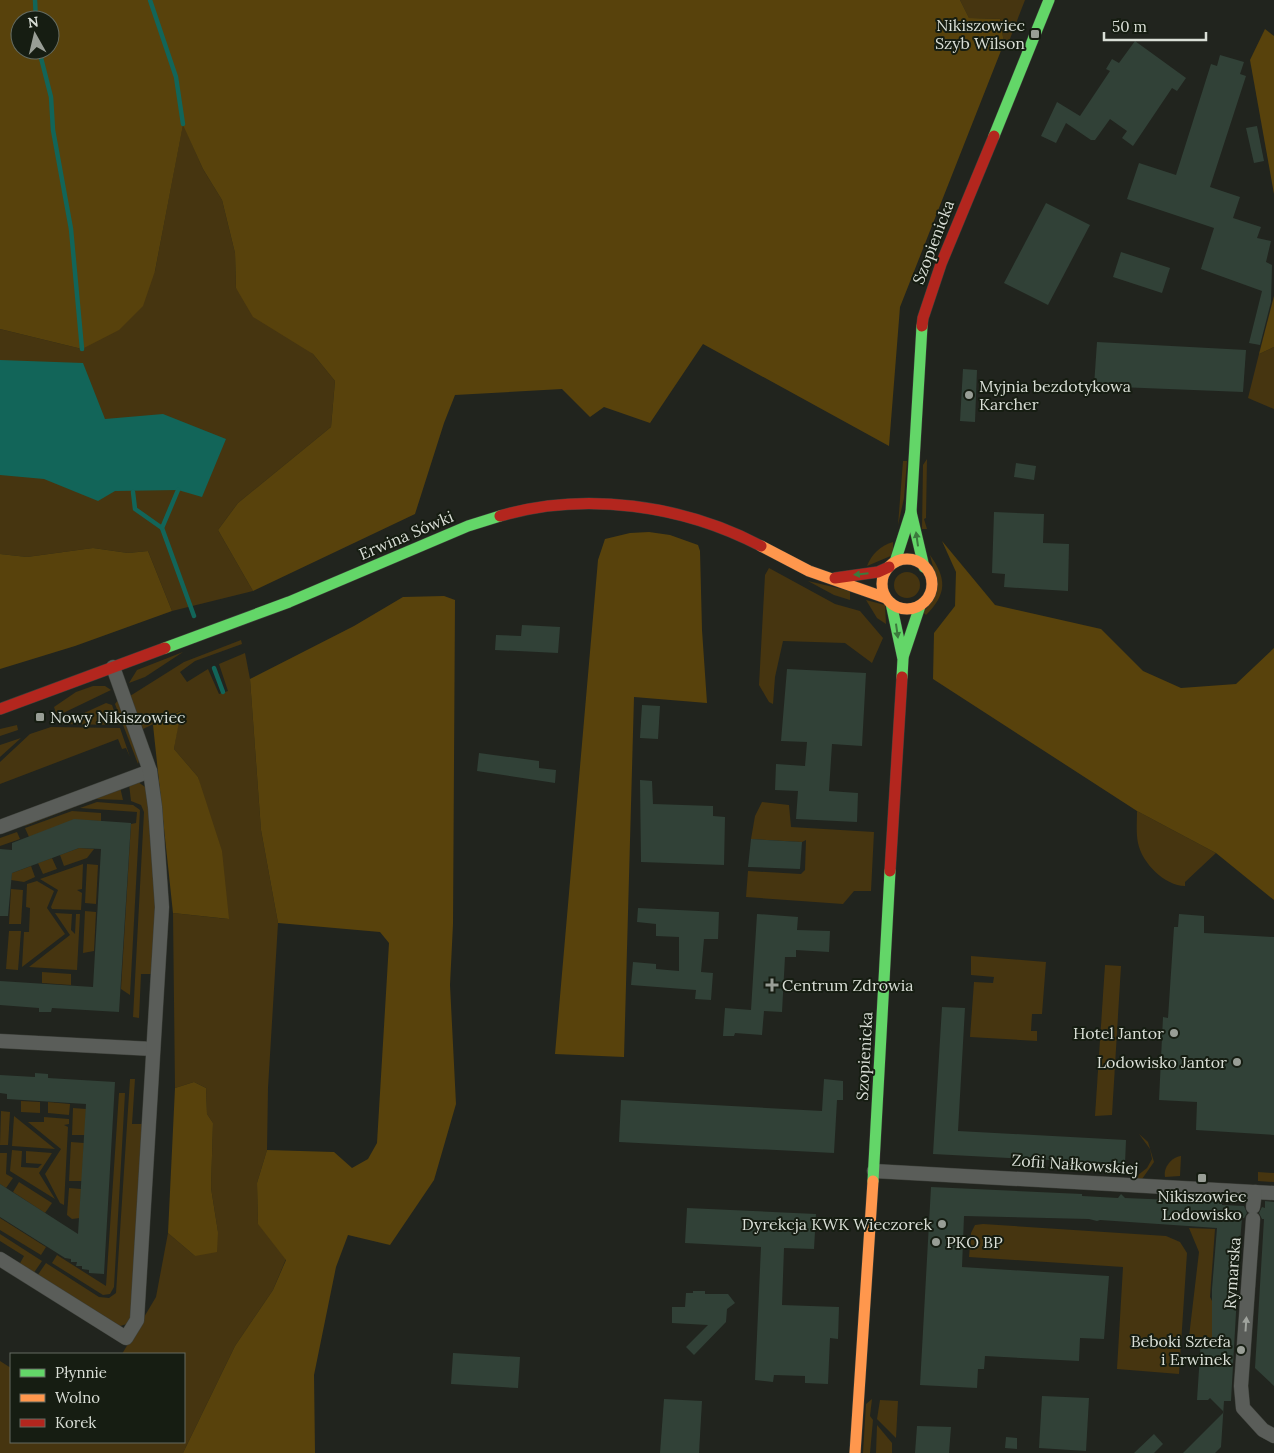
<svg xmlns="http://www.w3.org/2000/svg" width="1274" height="1453" font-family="Lora,serif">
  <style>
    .green { fill: #463510 }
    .forest { fill: #58420c; fill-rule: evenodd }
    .water { fill: #126559 }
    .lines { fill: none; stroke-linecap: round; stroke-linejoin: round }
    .stream { stroke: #126559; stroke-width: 4.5 }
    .building { fill: #314137 }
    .street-casing { stroke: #3c3f39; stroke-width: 15 }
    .fast-casing { stroke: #3c3f39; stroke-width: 12 }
    .slow-casing { stroke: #3c3f39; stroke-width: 12 }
    .jam-casing { stroke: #3c3f39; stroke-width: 12 }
    .street { stroke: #5a5d59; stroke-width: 14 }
    .fast { stroke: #63d668; stroke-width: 11 }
    .slow { stroke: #ff974d; stroke-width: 11 }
    .jam { stroke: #b3261e; stroke-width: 11 }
    .oneway { fill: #3c7a3d }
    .oneway2 { fill: #a0a49e }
    .poi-dot { fill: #999e96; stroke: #161d12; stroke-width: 2 }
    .labels { text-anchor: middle; stroke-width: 4; stroke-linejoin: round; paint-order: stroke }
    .poi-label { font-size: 16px; fill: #dadfd7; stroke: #161d12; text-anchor: end }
    .street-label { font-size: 16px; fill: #dadfd7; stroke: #161d12 }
  </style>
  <rect width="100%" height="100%" fill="#21241e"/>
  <g class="green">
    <path d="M960,0H1025L1008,44L1004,43L1000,19L969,18Z"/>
    <path d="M183,124L203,169L222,200L235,253L236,288L313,354L335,381L331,427L238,503L218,530L253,591L172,611L148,551L128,553L93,548L27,557L0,554V329L82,349L155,271Z"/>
    <path d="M1274,347V409L1248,398L1259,354Z"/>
    <path d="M927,459L926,518L924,519L927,529H922L923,465Z"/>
    <path d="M903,461H907L904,498L898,525Z"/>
    <path d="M893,542V555L867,566C871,555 881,545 893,542Z"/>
    <path d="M930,555C947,579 947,594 926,615L923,612C946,590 936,581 930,555Z"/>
    <path d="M769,568L835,604L860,611L883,638L872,663L845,643L783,641L775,677L773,704L769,702L759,685L765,575Z"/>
    <circle cx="907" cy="585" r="13"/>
    <path d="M808,581L850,591V600L834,595Z"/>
    <path d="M866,600L885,605L886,624L877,618Z"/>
    <path d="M241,640L242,644L195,661L180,672L187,682L208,669L219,694L228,691L219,664L245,653L250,679L261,830L278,923L268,1088L267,1150L257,1183L258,1223L286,1259L273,1290L235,1346L183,1453H0V1361L11,1368V1442H184V1354H122L156,1297L168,1233L195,1256L218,1232L211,1188L213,1123L207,1114L206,1088L194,1082L175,1088L173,913L228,919L198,777L174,749L180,711L143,729L130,696L184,662Z"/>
    <path d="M183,652L145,677L129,683L137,670Z"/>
    <path d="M93,686H105L111,690L57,716L54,707L76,692Z"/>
    <path d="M118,700L139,760L138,764L115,704Z"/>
    <path d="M106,703L112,705L119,725L60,724Z"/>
    <path d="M17,725L18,730L0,736V729Z"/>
    <path d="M51,727L120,728L130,757L126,748L122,749L118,739L0,784V762L30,734Z"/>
    <path d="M21,738L0,757V745Z"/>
    <path d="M138,782L148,789L156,898L152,974H141L139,1018L133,1017L144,812L141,805L131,801L129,784Z"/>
    <path d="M120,787L123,800L95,799L25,826L24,824Z"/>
    <path d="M97,802L133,805L140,810L130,995L121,989L131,824L136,823L137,812L80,808Z"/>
    <path d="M762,802L789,805L791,827L874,832L871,891H854L843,904L746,897L748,871L801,874L805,870L806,840L802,842L751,839L755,816Z"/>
    <path d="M72,811L101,813V821L75,820L29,837L25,828Z"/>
    <path d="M1137,811L1216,853L1185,882V886C1165,886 1142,863 1138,843C1136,833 1137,821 1137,811Z"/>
    <path d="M17,832L20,839L0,846V838Z"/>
    <path d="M79,848L94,849L87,858L64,866L60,855Z"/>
    <path d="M52,858L57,869L43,874L38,863Z"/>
    <path d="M83,864L82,889L77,890L82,893L81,910L52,909L51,907L58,890L40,879Z"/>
    <path d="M87,864L98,865L96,904L85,903Z"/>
    <path d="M31,866L35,877L24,882L11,880L12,873Z"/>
    <path d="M37,881L54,891L47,908L65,934L22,967L24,932H29L30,908L26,907L27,884Z"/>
    <path d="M11,889L23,890L21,924H9Z"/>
    <path d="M85,911L96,912L94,951L83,953Z"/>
    <path d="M55,913L72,914L71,930L75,934L76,914H80L77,970L29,967L70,935Z"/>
    <path d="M9,931H21L18,970L6,969Z"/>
    <path d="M971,956L1046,962L1042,1014H1032L1031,1031H1037V1041L970,1037L974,982L993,983L994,977L971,975Z"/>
    <path d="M1105,965L1121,966L1112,1115L1095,1116Z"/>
    <path d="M42,972L71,974V985L42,983Z"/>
    <path d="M130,1079H135L132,1124H143L132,1315L127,1324L120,1326L37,1276L46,1263L99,1297L109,1298L116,1293Z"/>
    <path d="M119,1093H125L114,1287L110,1294L103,1295L52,1263L57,1255L106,1286Z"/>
    <path d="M21,1101L40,1102V1113L21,1112Z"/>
    <path d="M48,1102L70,1104L69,1115L48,1113Z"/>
    <path d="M73,1108L86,1109L85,1135H72Z"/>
    <path d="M1,1111L10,1112L8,1145H0Z"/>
    <path d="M14,1116L55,1149L12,1146Z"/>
    <path d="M44,1117L69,1119V1124L64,1125L68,1127L64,1205L60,1203L45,1174L61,1149L28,1122H44Z"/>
    <path d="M1139,1134L1148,1142L1154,1162L1142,1179H1133L1147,1168L1152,1159L1150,1149Z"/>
    <path d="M71,1142L84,1143L82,1181H69Z"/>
    <path d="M12,1150L22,1151L21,1167L38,1168L42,1164L26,1163V1151L52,1153L39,1173L55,1199L10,1171Z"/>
    <path d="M0,1153H7L6,1174L13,1178L6,1188L0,1184Z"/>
    <path d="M1181,1156L1180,1176L1165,1177C1163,1167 1172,1157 1181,1156Z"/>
    <path d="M1258,1172L1274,1173V1182L1258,1181Z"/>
    <path d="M19,1182L52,1203L45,1213L13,1192Z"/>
    <path d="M69,1188L81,1189L80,1218L72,1219L67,1215Z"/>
    <path d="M0,1218L46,1247L41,1255L0,1230Z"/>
    <path d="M983,1224L1166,1236L1180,1242L1187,1253L1179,1374L1117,1369L1123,1267L969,1257L971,1233L975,1225Z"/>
    <path d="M1189,1228L1215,1229L1210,1297L1213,1303L1212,1340L1189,1337L1199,1252Z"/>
    <path d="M0,1234L42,1261L33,1274L19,1265L24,1256L0,1241Z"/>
    <path d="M872,1399L870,1416L873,1420L870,1453H863L866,1404Z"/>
    <path d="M880,1400L898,1401L896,1438L877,1419Z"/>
    <path d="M877,1425L892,1443V1453H876Z"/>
  </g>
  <g class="forest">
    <path d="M0,0H960L969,18L1000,19L1004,43L900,307L889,446L703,344L650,423L604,407L590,417L562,389L455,395L444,423L415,514L253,591L218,530L238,503L331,427L335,381L313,354L253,317L236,288L235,253L222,200L203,169L183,125L155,271L143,306L119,330L82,349L0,329ZM20,20H50V50H20Z"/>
    <path d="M1265,29L1274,36V194L1250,60Z"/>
    <path d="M1274,296V347L1259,354Z"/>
    <path d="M649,532L670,535L698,545L700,551L702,630L707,703L634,697L624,1057L555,1054L598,560L605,539L630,533Z"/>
    <path d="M942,541L995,605L1101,629L1143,671L1181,688L1236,684L1274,648V900L1216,853L1137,811L933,679L934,633L955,606L956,572Z"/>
    <path d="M93,548L128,553L148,551L172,611L75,646L0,669V554L27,557Z"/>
    <path d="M444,596L455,600L453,924L450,985L456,1104L434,1180L390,1245L348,1235L336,1267L314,1375L315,1453H183L235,1346L273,1290L286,1260L258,1224L257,1183L267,1150L334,1152L352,1168L368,1159L377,1143L389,943L380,932L278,923L261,830L250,679L354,626L403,597Z"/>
    <path d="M181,711L174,749L198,777L222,851L229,919L173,913L153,725Z"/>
    <path d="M194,1082L206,1088L207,1114L213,1123L211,1188L218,1232L217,1252L195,1256L168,1233L175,1088Z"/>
  </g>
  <path class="water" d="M0,360L83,363L105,419L163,414L226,439L202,497L178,490L115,491L98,501L44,479L0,475Z"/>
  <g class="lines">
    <g class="stream">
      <path d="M35,0L36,20"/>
      <path d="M150,0L176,77L183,124"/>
      <path d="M39,50L51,97L53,130L71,229L82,349"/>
      <path d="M133,492L135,509L162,528L194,616"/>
      <path d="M162,528L178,490"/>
      <path d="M214,668L223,692"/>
    </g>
  </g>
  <g class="building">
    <path d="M1135,41L1186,78L1177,91L1172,88L1133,146L1122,138L1127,131L1110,119L1095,140H1091L1066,123L1056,143L1041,136L1057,102L1080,116L1110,71L1106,69L1112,59L1119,63Z"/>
    <path d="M1220,55L1244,62L1240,74L1246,76L1210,187L1240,197L1233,218L1261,227L1257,238L1271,241L1266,262L1272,265L1271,302L1260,345L1249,343L1262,291L1201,269L1214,228L1127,199L1139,163L1176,175L1211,64L1217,66Z"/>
    <path d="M1257,126L1264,161L1254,163L1246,128Z"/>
    <path d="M1046,203L1090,225L1048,305L1004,283Z"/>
    <path d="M1121,252L1170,268L1162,293L1113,277Z"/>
    <path d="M1097,342L1246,350L1243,392L1094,386Z"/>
    <path d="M963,369L977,370L975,422L960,421Z"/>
    <path d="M1016,463L1036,466L1034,480L1014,477Z"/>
    <path d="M994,512L1044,514L1043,543L1069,544L1068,591L1004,587L1005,574L992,573Z"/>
    <path d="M522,625L560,627L558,653L495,650L496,635L521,636Z"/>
    <path d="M787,669L866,673L862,746L832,744L829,791L858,793L857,822L796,819L798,791L775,790L776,764L805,766L807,742L781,741Z"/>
    <path d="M642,705L660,706L658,739L640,738Z"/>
    <path d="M479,753L539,761V768L556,770L555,783L477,771Z"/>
    <path d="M640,780L652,781L653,804L713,806V816L725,817L724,865L641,862Z"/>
    <path d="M74,819L131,823L119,1012L52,1008L51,1012H39V1008L0,1005V981L93,987L101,849L79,848L12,873L8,916H0V849L12,850V843Z"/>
    <path d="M751,839L802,842L800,869L748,867Z"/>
    <path d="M638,908L719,912L718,939H704L701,972L713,973L711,1000L695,999L696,990L631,985L633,962L656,964V969L679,971V937L656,936V924L637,922Z"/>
    <path d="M757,914L798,917L797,930L830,931L829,952L796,950V957H785L782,1012L764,1011L762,1035L735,1033L734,1036H723L725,1008L751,1010Z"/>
    <path d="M1179,914L1204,916V933L1274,937V1135L1196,1130L1197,1102L1159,1100L1163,1017L1168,1018L1174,927H1178Z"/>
    <path d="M942,1007L965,1008L958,1131L1126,1140L1125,1164L933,1154Z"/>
    <path d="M35,1073L48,1074V1078L115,1082L104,1274L89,1273V1270L82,1269V1266H76L77,1262H71V1259L65,1258L0,1217V1184L78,1234L86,1104L7,1099V1094L0,1093V1075L35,1077Z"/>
    <path d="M824,1079L843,1081V1100H837L834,1153L619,1142L621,1100L822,1111Z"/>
    <path d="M931,1187L1082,1194V1196L1118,1198L1121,1194L1125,1198L1222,1202V1205L1244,1206L1247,1213L1244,1218H1242L1240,1242L1231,1401H1224L1221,1447L1215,1453H1183L1224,1412L1210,1398L1208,1400H1197L1201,1339L1212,1340V1289L1217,1228L1100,1220L1097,1221L1089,1219L964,1216L962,1267L1109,1276L1104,1339L1080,1338L1079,1361L985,1356L984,1369H978L977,1388L920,1385Z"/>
    <path d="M1265,1201L1274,1202V1386L1255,1368L1264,1219H1262L1259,1213L1262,1207L1265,1208Z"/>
    <path d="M687,1208L816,1214L814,1249L784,1248L782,1305L839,1307L838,1339L830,1338L828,1384L805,1383V1376L774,1375L773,1382L755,1380L761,1247L685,1243Z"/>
    <path d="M693,1291H705V1294H728L735,1303L727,1309L726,1322L694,1355L686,1347L708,1325L672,1323V1307H685L686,1293H693Z"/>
    <path d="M453,1353L520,1357L518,1388L451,1384Z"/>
    <path d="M1042,1396L1089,1398L1086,1451L1039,1448Z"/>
    <path d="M664,1399L702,1401L699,1453H660Z"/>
    <path d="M917,1426L951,1427L949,1453H915Z"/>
    <path d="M1154,1434L1163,1444L1154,1453H1134Z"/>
    <path d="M1006,1437L1017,1438V1449L1005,1448Z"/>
  </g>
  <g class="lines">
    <g class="street-casing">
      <g id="street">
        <path d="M0,827L150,771"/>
        <path d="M0,1041L153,1049"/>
        <path d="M874,1171L1274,1193"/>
        <path d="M1253,1207L1255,1192"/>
        <path d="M1253,1219L1241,1386L1243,1408L1263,1430L1274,1436"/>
        <path d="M0,1259L126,1338L137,1320L162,907L155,807L150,771L113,667"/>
      </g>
    </g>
    <g class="fast-casing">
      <g id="fast">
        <path d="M994,136L1049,0"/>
        <path d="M911,512L924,567"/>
        <path d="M895,562L911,512L922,326"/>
        <path d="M891,603L903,659L902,677"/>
        <path d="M165,648L289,602L468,526L500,516"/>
        <path d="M903,657L920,606"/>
        <path d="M873,1181L890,871"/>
      </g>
    </g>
    <g class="slow-casing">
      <g id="slow">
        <path d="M761,546L809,571L886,598"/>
        <circle cx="907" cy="584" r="25"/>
        <path d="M855,1453L873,1181"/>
      </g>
    </g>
    <g class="jam-casing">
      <g id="jam">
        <path d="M922,326L923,318L941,264L994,136"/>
        <path d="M500,516C585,491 683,505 761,546"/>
        <path d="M835,578L878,572L889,567"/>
        <path d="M0,709L165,648"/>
        <path d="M890,871L902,677"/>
      </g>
    </g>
    <use href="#street" class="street"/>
    <use href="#fast" class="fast"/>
    <use href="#slow" class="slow"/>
    <use href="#jam" class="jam"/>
  </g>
  <defs><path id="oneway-solid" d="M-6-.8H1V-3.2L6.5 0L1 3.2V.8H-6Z" transform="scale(1.25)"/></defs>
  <g class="oneway">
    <use href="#oneway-solid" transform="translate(917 539) rotate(-98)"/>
    <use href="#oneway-solid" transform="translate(861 574) rotate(174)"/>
    <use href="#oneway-solid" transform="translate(897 631) rotate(82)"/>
  </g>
  <use class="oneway2" href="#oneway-solid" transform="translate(1246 1324) rotate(-86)"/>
  <g class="poi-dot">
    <rect x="1030" y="29" width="10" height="10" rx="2.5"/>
    <circle cx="969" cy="395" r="5"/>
    <rect x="35" y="712" width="10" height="10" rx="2.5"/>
    <path d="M769.5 977.5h5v5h5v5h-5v5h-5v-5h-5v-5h5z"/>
    <circle cx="1174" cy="1033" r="5"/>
    <circle cx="1237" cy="1062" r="5"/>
    <rect x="1197" y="1173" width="10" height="10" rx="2.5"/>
    <circle cx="942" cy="1224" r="5"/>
    <circle cx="936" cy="1242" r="5"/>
    <circle cx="1241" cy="1350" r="5"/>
  </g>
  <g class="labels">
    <g class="poi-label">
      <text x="1025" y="31">Nikiszowiec<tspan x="1025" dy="18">Szyb Wilson</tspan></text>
      <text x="979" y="392" text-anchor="start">Myjnia bezdotykowa<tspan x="979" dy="18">Karcher</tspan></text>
      <text x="50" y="723" text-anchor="start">Nowy Nikiszowiec</text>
      <text x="782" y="991" text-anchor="start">Centrum Zdrowia</text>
      <text x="1164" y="1039">Hotel Jantor</text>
      <text x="1227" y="1068">Lodowisko Jantor</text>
      <text x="1202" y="1202" text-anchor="middle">Nikiszowiec<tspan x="1202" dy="18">Lodowisko</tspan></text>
      <text x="932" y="1230">Dyrekcja KWK Wieczorek</text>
      <text x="946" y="1248" text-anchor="start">PKO BP</text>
      <text x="1231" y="1347">Beboki Sztefa<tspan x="1231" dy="18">i Erwinek</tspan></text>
    </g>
    <g class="street-label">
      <text transform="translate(933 242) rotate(-69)" y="6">Szopienicka</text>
      <text transform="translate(406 535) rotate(-23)" y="6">Erwina Sówki</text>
      <text transform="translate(864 1056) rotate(-87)" y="6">Szopienicka</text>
      <text transform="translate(1075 1164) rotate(4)" y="6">Zofii Nałkowskiej</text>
      <text transform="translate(1232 1273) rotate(-86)" y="6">Rymarska</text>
    </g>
  </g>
  <rect x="10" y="1353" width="175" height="90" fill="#161d12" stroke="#646b61"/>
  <rect x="20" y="1369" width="25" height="8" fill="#63d668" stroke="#646b61"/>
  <text x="55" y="1378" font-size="15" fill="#dadfd7">Płynnie</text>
  <rect x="20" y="1394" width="25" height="8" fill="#ff974d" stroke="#646b61"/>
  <text x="55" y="1403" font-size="15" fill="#dadfd7">Wolno</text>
  <rect x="20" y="1419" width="25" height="8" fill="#b3261e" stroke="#646b61"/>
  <text x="55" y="1428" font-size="15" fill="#dadfd7">Korek</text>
  <g transform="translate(35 35) rotate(352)"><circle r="24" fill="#161d12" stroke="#646b61"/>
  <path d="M0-4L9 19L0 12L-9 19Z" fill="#999e96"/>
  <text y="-8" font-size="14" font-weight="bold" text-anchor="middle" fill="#dadfd7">N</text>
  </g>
  <path d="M1104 32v8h102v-8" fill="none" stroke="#dadfd7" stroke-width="2.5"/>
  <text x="1112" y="32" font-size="15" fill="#dadfd7" stroke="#161d12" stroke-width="4" paint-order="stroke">50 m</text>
</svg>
